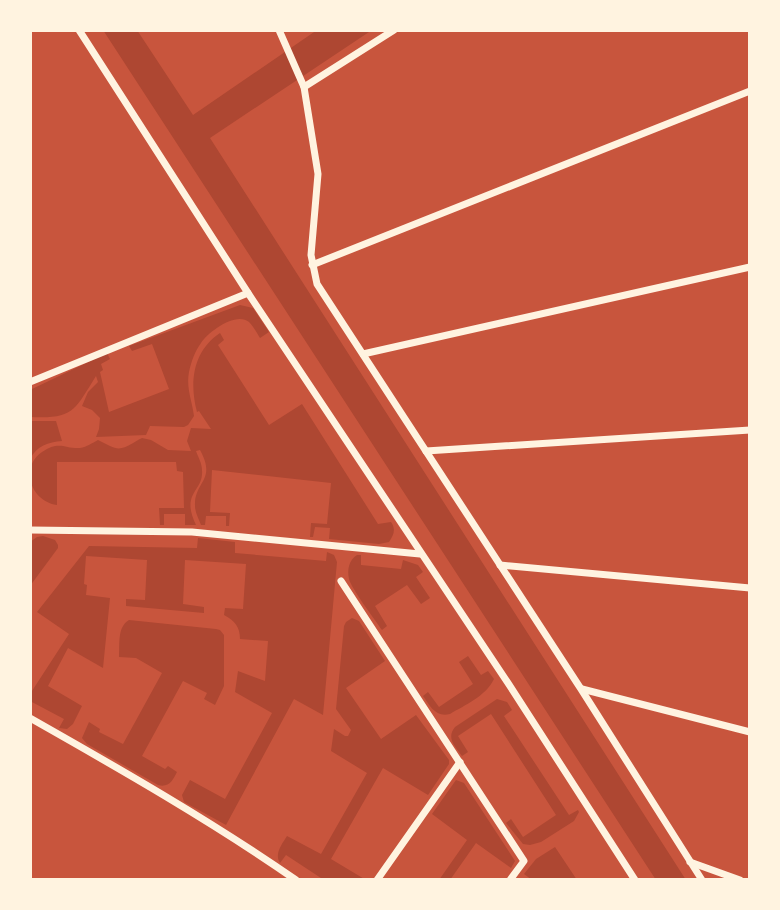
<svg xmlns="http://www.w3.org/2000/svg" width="780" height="910" font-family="Manrope,sans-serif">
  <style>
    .green { fill: #ae4732 }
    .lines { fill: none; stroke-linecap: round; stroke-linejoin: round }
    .minor { stroke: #fff3e0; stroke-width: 7 }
  </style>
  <rect width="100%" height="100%" fill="#c8553d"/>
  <g class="green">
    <path d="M103,30H137L193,115L317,30H372L210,138L686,880H656Z"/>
    <path d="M240,305L253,308L269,332L260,338C257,333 253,326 249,322C236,311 208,332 201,343C195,351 191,362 189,372C186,388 192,400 194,416L188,425L184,427L150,426L146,435L96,437L99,429L100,418L92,410L82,406L88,392L98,382L96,376C74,411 74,419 30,417V390L107,353L110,359L101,364L103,370L100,372L109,412L169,389L152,344L132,351L129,346Z"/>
    <path d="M220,333L224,340L218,345L269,425L302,404L378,524L391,522C396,529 394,535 389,542L379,544L329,539L330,528L315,527L313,537H310L311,523L327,524L331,483L212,470L210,512L230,513L229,526H226V516H206L205,525H201C199,519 195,513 195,506C194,481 217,481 200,450L196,451C198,457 202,463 202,470C204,492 180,492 196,525H185V514H164V525H160L159,508H184L183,472L177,471L176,462H57V505C31,501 19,468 42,452C59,440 65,449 80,448C87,447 92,443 98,440C102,442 106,444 110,446C123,453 131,443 142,438L151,440L168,450L191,451L187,441L191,428L211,429L199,411L197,412C189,382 193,351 220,333Z"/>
    <path d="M30,421H56L62,441C48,442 37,446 30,459Z"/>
    <path d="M43,536L55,540L58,545V548L30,586V542L37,537Z"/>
    <path d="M198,538L235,542V553L326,561L327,552L334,555L337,562L323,715L294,699L226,825L184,802L182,795L190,780L225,799L272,713L235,692L238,671L265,681L268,641L240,639C240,627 235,621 224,615L225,608L243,609L246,564L185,560L183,604L204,607V613L126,606V599L145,600L147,560L86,556L84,584L87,585L86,595L110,598L103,668L68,648L48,686L82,706L73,724L67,729L59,728L64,719L30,701V694L69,634L37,612L89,546L197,548Z"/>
    <path d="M357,555H361V565L401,569L403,560L418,565L423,572L416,577L430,598L421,604L407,585L375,606L387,626L382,630C375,620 351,588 349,579C347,569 349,560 357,555Z"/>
    <path d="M352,618L359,621L385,661L346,688L381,739L416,715L449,760V764L428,795L383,768L331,859L366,880H324L286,855L280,863C274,854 282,844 287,836L321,854L367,773L331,751L334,729L345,736H348L351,730L336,709L344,626L346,622Z"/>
    <path d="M129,620L216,629L220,630L224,635V686L215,705L204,699L207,693L183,681L142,756L165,769L168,766L177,772C173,780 169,788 158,785L87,744L82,738L89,722L100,729L99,732L123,744L162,673L136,658L119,657C120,644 117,627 129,620Z"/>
    <path d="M468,656L481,675L488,671L494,679C486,696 465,705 450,714C436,718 430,706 423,696L428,692L439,707L473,684L459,662Z"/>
    <path d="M497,699L507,702L512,710L504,716L569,815L578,810L579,812L574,821L541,842L530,845L523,844L506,823L511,819L523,837L556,815L491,714L458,736L468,752L462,756C455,746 446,738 455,727Z"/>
    <path d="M456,780L464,783L515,861L511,868L476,843L450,880H439L467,840L432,814Z"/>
    <path d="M555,847L577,880H532L524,874L536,859Z"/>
  </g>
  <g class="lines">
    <g class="minor">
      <path d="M79,30L248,293L508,683L635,880"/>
      <path d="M279,30L304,87L318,174L311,255L317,284L581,689L702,880"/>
      <path d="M304,87L394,30"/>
      <path d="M312,265L750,91"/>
      <path d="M363,354L750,267"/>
      <path d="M30,382L248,293"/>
      <path d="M426,451L750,430"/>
      <path d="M30,530L192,532L420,554"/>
      <path d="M500,565L750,588"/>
      <path d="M341,581L524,861L510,880"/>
      <path d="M582,689L750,732"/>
      <path d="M30,718C120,769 211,821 296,880"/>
      <path d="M690,862L740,880"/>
      <path d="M377,880L460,762"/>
    </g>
  </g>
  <rect width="780" height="910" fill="none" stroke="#fff3e0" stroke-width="64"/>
</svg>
